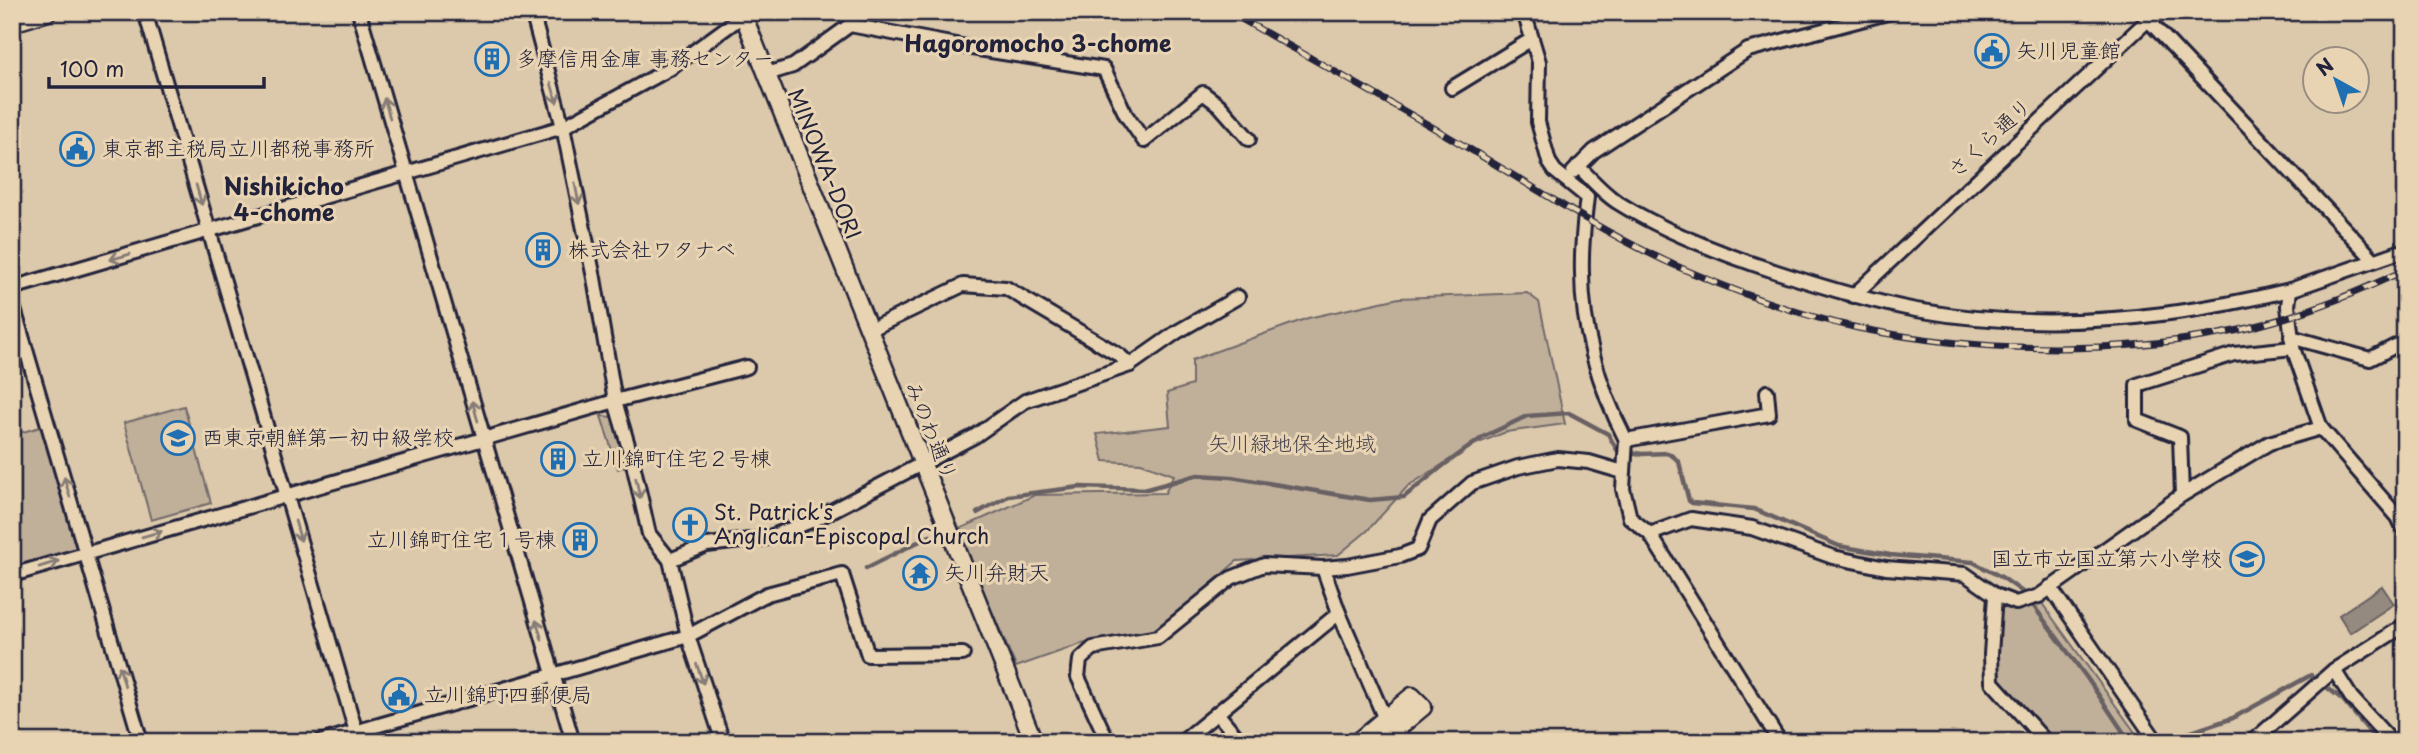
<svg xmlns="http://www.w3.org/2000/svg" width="2417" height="754" font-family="'Playpen Sans','Klee One',sans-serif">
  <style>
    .green { fill: #c0b09a; stroke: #71696a; stroke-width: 2 }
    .water { fill: #958a7f; stroke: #676064; stroke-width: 2 }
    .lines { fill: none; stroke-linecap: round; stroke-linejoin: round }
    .stream { stroke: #676064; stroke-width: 4.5 }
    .minor-casing { stroke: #22223b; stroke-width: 18 }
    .tertiary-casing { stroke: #22223b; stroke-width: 21 }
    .minor { stroke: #e8d4b2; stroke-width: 12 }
    .tertiary { stroke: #e8d4b2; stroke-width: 16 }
    .rail-casing { stroke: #22223b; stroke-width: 7 }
    .rail { stroke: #e8d4b2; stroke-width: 4.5; stroke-dasharray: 13; stroke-linecap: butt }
    .oneway { stroke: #857b76 }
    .labels { text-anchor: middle; stroke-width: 6; stroke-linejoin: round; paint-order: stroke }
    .poi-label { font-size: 21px; fill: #22223b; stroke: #e8d4b2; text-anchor: start }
    .street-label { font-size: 21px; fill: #22223b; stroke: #e8d4b2 }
    .park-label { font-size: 21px; fill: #423e4e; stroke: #e8d4b2 }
    .neighbourhood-label { font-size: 23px; font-weight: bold; fill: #22223b; stroke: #e8d4b2 }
  </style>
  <rect width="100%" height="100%" fill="#dcc9ab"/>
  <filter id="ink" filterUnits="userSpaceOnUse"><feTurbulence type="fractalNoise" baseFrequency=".0143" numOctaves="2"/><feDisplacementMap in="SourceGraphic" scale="14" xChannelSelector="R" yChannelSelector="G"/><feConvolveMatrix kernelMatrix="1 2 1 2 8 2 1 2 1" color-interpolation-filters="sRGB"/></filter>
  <g filter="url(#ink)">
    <g class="green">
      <path d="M1527,293L1539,302L1565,424L1506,432L1476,444L1408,486L1367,531L1338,555L1237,561L1157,631L1081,644L1016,667L957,530L1035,495L1165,493L1174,475L1141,463L1104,461L1097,434L1170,426L1167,393L1192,385V360L1308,318L1399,298Z"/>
      <path d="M184,406L211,503L151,520L124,423Z"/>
      <path d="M601,416L613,417L628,465L618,469Z"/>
      <path d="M44,426L79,549L12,571V435Z"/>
      <path d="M1999,602L2018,611L2041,602L2142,742H2056L1997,677Z"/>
    </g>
    <path class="water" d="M2382,586L2394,604L2350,633L2339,615Z"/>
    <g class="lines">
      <g class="stream">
        <path d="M977,513L1008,496L1080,487L1147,489L1198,475L1231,477L1370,500L1404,497L1444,465L1483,437L1527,416L1569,413L1608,434L1617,450L1642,454L1667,453L1674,457L1679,462L1689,501L1692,503L1754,509L1839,546L1890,555L1973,562L2003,578L2024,593L2087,678L2130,742"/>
        <path d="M866,568L930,536"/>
        <path d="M2162,742L2233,718L2311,675L2343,700L2378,742"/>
      </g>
      <g class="minor-casing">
        <g id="minor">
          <path d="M145,12L359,742"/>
          <path d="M359,12L573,742"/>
          <path d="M532,12L563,127L594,278L615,401L631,455L649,534L670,560L688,636L723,742"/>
          <path d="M1524,12L1539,62L1538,122L1549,162L1555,171L1587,197C1584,222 1581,248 1582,273C1582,331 1600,389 1626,440L1769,414L1767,392"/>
          <path d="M767,74L793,66L850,25L972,48L1104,69L1126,115L1144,141L1203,93L1219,105L1249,139"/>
          <path d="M1452,88L1532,39"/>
          <path d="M1578,166C1590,178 1603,193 1617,202C1663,231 1725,255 1777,272C1823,287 1868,301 1916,310C2040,332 2169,320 2290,290L2288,306L2293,348"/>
          <path d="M1573,172L1594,151L1748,50L1891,12"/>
          <path d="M12,288L563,127L671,68L748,12"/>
          <path d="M2290,290L2405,250"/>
          <path d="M1853,296L2148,20L2374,260"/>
          <path d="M12,302L141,742"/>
          <path d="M869,330L963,285L1006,288L1119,355L1130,365"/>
          <path d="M2291,337L2370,359L2405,341"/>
          <path d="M2321,428L2398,517L2405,532"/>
          <path d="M1626,440L1623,489L1630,518L1650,534L1691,519L1752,528L1833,557L1886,568L1965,574L1995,595L1991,654L1992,682L2046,742"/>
          <path d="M1650,534L1780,742"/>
          <path d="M670,560L707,545L767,538L814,520L975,436L1025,401L1130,365L1177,332L1238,297"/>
          <path d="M1323,568L1339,613L1385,719"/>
          <path d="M12,575L615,401L747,367"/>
          <path d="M2050,587L2157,742"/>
          <path d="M1995,595L2016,603L2039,596L2182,495L2269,443L2321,428L2293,348L2234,354L2137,385V420L2180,437L2182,495"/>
          <path d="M2334,670L2351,697L2392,742"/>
          <path d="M1217,713L1241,742"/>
          <path d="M320,742L688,636L767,594L842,574L868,655L963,654"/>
          <path d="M1108,742L1078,677L1080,660L1093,648L1158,637L1231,578L1264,565L1323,568L1347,566L1400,556L1418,549L1430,520L1472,483L1518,467L1558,459L1589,462L1623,472"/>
          <path d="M1182,742L1339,613"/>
          <path d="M2252,742L2334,670L2405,625"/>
        </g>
      </g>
      <g class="tertiary-casing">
        <g id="tertiary">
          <path d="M742,12L1034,742"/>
          <path d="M2148,20L2156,12"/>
          <path d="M12,23L48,12"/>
          <path d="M1357,742L1412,696L1423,707L1381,742"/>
        </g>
      </g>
      <use href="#minor" class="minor"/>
      <use href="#tertiary" class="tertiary"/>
      <g class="rail-casing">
        <path id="rail" d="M1229,12C1305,55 1381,97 1456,141C1535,187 1610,239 1695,274C1747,296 1803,316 1858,328C1977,352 2105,355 2225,333C2287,321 2348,297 2405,270"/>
      </g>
      <use href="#rail" class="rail"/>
    </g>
    <defs><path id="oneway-shaft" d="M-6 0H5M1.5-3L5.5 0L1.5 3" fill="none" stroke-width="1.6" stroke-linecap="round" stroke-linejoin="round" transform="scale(1.75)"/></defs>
    <g class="oneway">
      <use href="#oneway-shaft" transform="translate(554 93) rotate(74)"/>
      <use href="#oneway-shaft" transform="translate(387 108) rotate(-106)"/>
      <use href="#oneway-shaft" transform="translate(577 194) rotate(79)"/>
      <use href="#oneway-shaft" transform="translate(199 195) rotate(74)"/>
      <use href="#oneway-shaft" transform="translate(120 257) rotate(164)"/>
      <use href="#oneway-shaft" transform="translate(475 411) rotate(-106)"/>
      <use href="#oneway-shaft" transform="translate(67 487) rotate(-106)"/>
      <use href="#oneway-shaft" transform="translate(638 488) rotate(77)"/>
      <use href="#oneway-shaft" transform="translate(298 531) rotate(74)"/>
      <use href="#oneway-shaft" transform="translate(152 534) rotate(-16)"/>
      <use href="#oneway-shaft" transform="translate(49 564) rotate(-17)"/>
      <use href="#oneway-shaft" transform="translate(539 630) rotate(-107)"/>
      <use href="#oneway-shaft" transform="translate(700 674) rotate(71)"/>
      <use href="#oneway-shaft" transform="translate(122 676) rotate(-106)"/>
    </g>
  </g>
  <defs>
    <g id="civic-ring" transform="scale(1.75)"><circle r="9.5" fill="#e8d4b2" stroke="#1f6fb2" stroke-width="1.5"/><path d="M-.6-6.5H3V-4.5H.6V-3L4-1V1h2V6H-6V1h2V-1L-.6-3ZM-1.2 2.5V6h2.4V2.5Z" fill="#1f6fb2"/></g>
    <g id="building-ring" transform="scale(1.75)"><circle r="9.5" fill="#e8d4b2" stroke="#1f6fb2" stroke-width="1.5"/><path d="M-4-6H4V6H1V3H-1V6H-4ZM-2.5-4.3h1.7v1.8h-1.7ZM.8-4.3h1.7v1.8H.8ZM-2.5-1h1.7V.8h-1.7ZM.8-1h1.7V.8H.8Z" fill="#1f6fb2"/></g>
    <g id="school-ring" transform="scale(1.75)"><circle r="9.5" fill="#e8d4b2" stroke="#1f6fb2" stroke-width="1.5"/><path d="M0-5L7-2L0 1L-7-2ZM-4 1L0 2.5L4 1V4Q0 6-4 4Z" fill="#1f6fb2"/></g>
    <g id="church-ring" transform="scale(1.75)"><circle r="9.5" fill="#e8d4b2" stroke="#1f6fb2" stroke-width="1.5"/><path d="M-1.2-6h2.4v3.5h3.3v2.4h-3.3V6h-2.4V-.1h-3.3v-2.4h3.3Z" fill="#1f6fb2"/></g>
    <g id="temple-ring" transform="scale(1.75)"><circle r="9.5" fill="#e8d4b2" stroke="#1f6fb2" stroke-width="1.5"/><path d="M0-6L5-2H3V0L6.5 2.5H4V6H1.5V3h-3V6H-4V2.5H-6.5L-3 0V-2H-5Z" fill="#1f6fb2"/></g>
  </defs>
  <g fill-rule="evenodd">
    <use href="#civic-ring" x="1992" y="51"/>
    <use href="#building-ring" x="492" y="59"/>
    <use href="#civic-ring" x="77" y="149"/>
    <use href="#building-ring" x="543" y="250"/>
    <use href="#school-ring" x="178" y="438"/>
    <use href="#building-ring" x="558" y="459"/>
    <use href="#church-ring" x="690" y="525"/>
    <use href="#building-ring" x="580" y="540"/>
    <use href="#school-ring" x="2247" y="559"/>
    <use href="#temple-ring" x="920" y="573"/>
    <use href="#civic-ring" x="399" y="695"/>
  </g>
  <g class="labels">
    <g class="poi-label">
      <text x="2016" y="58">矢川児童館</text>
      <text x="516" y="66">多摩信用金庫 事務センター</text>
      <text x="102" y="156">東京都主税局立川都税事務所</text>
      <text x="568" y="257">株式会社ワタナベ</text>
      <text x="202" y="445">西東京朝鮮第一初中級学校</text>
      <text x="582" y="466">立川錦町住宅２号棟</text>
      <text x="714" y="520">St. Patrick's<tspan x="714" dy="24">Anglican-Episcopal Church</tspan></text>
      <text x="556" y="547" text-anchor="end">立川錦町住宅１号棟</text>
      <text x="2222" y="566" text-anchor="end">国立市立国立第六小学校</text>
      <text x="944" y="580">矢川弁財天</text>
      <text x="424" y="702">立川錦町四郵便局</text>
    </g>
    <g class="street-label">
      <text transform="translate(1990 138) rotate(-43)" y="7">さくら通り</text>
      <text transform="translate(824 164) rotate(68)" y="7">MINOWA-DORI</text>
      <text transform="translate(931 431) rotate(68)" y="7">みのわ通り</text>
    </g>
    <g class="park-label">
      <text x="1292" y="451">矢川緑地保全地域</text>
    </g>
    <g class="neighbourhood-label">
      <text x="1038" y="52">Hagoromocho 3-chome</text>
      <text x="284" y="195">Nishikicho<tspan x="284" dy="26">4-chome</tspan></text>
    </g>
  </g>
  <rect width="2417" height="754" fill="none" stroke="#e8d4b2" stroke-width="42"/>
  <rect x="21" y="21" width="2375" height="712" fill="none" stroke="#22223b" stroke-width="2.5" filter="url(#ink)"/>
  <g transform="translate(2336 80) rotate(320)"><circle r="33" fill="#e8d4b2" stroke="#998d82" stroke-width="2"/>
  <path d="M0-5L12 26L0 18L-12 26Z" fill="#1f6fb2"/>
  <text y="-10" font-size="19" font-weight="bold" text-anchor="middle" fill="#22223b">N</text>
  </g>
  <path d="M49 77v10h215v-10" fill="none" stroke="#22223b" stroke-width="3.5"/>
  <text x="60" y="77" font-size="21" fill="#22223b" stroke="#e8d4b2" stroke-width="5" paint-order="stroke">100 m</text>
</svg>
